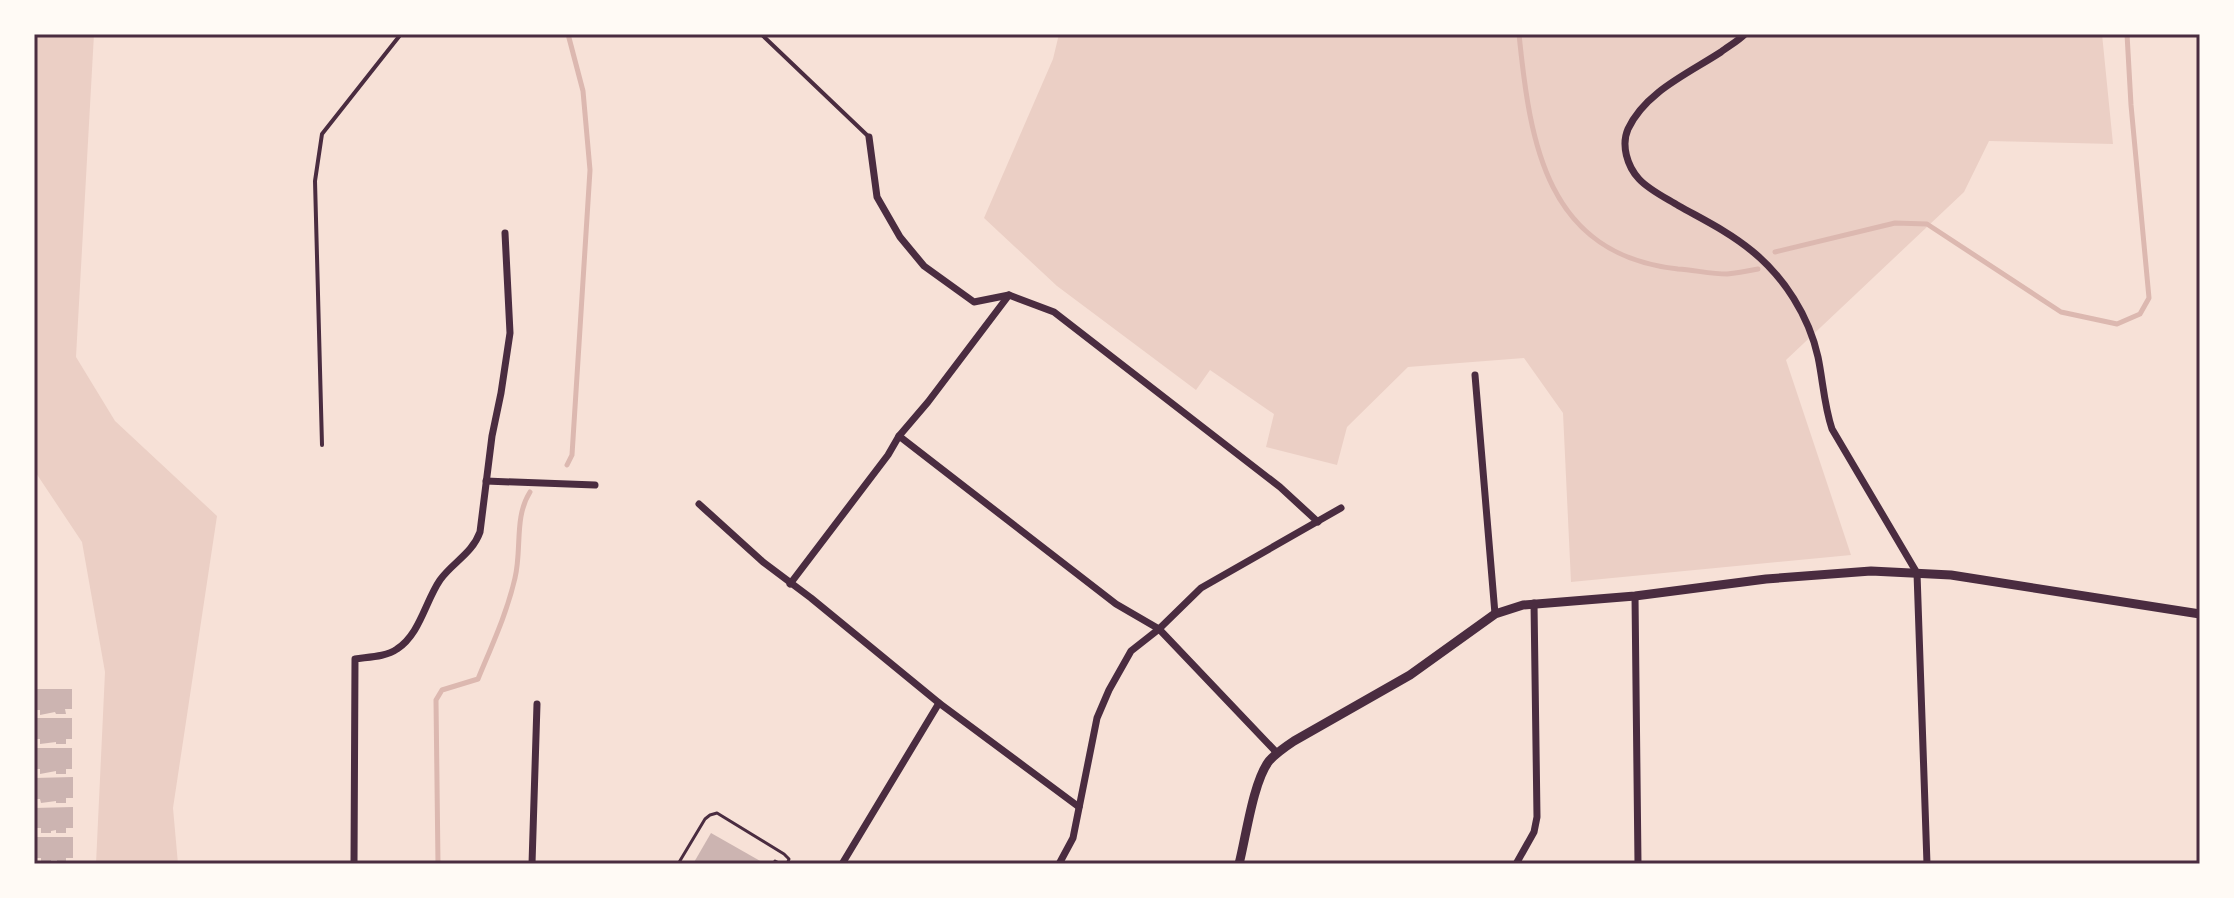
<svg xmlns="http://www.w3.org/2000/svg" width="2234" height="898" font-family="Arial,sans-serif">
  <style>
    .green { fill: #ebcfc5 }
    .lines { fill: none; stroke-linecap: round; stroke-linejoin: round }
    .stream { stroke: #dcb8b0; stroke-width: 5 }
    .building { fill: #ccb4b1 }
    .path { stroke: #4a2c40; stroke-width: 3 }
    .service { stroke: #4a2c40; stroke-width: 4 }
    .minor { stroke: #4a2c40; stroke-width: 7 }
    .tertiary { stroke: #4a2c40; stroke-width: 9 }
    .neatline { fill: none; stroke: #4a2c40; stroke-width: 3 }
  </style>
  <rect width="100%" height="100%" fill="#f7e1d7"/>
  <g class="green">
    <path d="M34,34H94L76,357L115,421L217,516L173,808L178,864H96L105,672L82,542L34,470Z"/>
    <path d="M1059,34H2102L2113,144L1989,141L1964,192L1786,360L1851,555L1571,582L1563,413L1524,358L1408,367L1347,427L1337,465L1266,447L1274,414L1210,370L1196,390L1057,286L984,218L1053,59Z"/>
  </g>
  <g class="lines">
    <g class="stream">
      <path d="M1519,34C1530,143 1546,255 1678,269C1694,270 1711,274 1727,274C1738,273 1748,271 1758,269"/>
      <path d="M1775,252L1895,223L1927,224L2061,312L2117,324L2140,314L2149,298L2131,105L2127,34"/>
      <path d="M567,465L572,455L590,170L583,91L568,34"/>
      <path d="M438,864L436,700L442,690L478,679C492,645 507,613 515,578C522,549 514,517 530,492"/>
    </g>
  </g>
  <g class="building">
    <path d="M34,689H72V709H65L66,714H56L55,712L40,715V710H34Z"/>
    <path d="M34,718H72V739H66V744H56V742L40,744V739H34Z"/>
    <path d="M34,748H72V769H66V774H56V771L40,774V769H34Z"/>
    <path d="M73,777V798H66V803H56V801L41,803L40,799H34V778Z"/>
    <path d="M73,807V828H66V833H56V830L51,831V833H41V828H34V808Z"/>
    <path d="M711,833L762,862L760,864H693Z"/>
    <path d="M34,837H73V858H66V862L57,863V860H51V863H41V858H34Z"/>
  </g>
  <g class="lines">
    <g class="path">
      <path d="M678,864L705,819L710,815L717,813L784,854L789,859L787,864"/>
      <path d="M773,864L775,861L781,864"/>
    </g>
    <g class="service">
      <path d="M761,34L869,137"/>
      <path d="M322,445L315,181L322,134L401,34"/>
    </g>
    <g class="minor">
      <path d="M1745,34C1738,41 1729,46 1721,52C1689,73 1645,92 1628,129C1621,145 1627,166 1639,179C1649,190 1666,198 1679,206C1704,220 1729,232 1752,251C1784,277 1809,316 1818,357C1823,381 1824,405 1832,429L1917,573L1927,864"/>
      <path d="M869,137L877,197L900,237L924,266L974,302L1009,295L1054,312L1280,487L1318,522"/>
      <path d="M1475,375L1495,614"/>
      <path d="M899,436L1116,604L1159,629L1277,753"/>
      <path d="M486,481L595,485"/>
      <path d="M699,504L763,562L811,598L939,703L1079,807"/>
      <path d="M790,584L888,455L899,436L928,402L1009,295"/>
      <path d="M1635,596L1638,864"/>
      <path d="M354,864L355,659C368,657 386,657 397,649C420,634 425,602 440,580C453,562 472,554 480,532L492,436L501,393L510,333L505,233"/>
      <path d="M532,864L537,704"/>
      <path d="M842,864L939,703"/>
      <path d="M1059,864L1073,838L1097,718L1109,690L1131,651L1159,629L1201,588L1341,508"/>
      <path d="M1516,864L1534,832L1537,817L1534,603"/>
    </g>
    <path class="tertiary" d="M1239,864C1246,837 1253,782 1269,761C1276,753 1285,747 1294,741L1410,675L1495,614L1523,605L1635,596L1766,579L1871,571L1951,575L2200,614"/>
  </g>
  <rect width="2234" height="898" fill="none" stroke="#fffaf5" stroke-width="72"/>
  <rect x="36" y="36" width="2162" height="826" class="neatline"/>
</svg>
